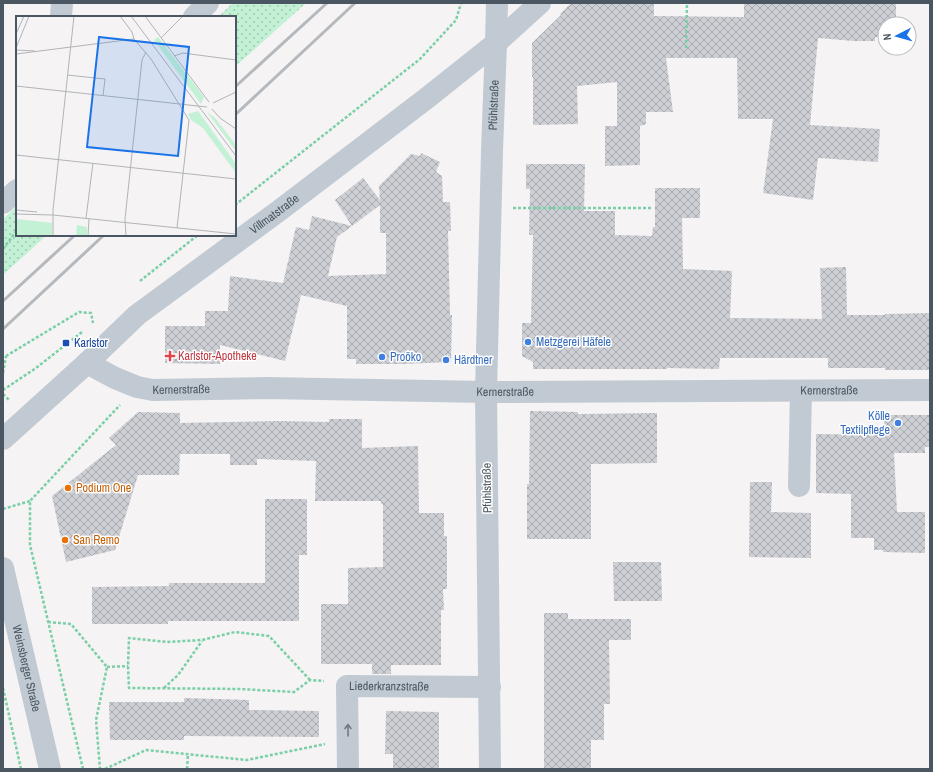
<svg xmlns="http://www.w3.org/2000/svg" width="933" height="772" viewBox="0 0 933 772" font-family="'Archivo Narrow',sans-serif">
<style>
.grass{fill:url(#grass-dots)}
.building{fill:url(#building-cross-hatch)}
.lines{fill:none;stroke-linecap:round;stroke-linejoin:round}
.path{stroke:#7ad0a6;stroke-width:2.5;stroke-dasharray:3 2;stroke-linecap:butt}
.minor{stroke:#c1cad2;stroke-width:22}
.rail{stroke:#b5b8bd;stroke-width:3}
.oneway{stroke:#6e7983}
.shop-dot{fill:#3f7fe0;stroke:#fff;stroke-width:1.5}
.transit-dot{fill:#1a4fb4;stroke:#fff;stroke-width:1.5}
.health-dot{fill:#e0444e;stroke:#fff;stroke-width:1.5}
.food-dot{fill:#e8710a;stroke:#fff;stroke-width:1.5}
.labels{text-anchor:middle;stroke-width:3;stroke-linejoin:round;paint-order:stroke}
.street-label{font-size:12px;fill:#4a5661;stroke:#fff}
.shop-label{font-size:12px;fill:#366cbe;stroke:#fff;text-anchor:start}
.transit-label{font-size:12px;fill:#164399;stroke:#fff;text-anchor:start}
.health-label{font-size:12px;fill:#be3a42;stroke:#fff;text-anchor:start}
.food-label{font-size:12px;fill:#c56008;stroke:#fff;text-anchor:start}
.inset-road{fill:none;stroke:#b1b4b9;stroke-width:1}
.view{fill:#1a73e8;fill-opacity:0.15;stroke:#1a73e8;stroke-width:2}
.inset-edge{fill:none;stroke:#4a5661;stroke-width:2}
</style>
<defs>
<pattern id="grass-dots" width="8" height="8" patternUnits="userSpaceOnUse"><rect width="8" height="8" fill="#c3f1d5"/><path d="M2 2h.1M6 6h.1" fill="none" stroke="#a0c6b0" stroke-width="1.8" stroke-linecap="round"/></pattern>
<pattern id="building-cross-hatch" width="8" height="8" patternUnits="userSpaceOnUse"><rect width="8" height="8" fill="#cdcfd5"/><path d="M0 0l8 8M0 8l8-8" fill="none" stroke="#a8abb0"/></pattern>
</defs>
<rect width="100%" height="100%" fill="#f5f3f3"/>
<g class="grass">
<path d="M233 3H306L235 67V17H218Z"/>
<path d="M17 206V235H47L3 275V219Z"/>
</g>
<g class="building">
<path d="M571 3H654V16L744 17V3H896V24H885V37H875V41H854L818 38 810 125 880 129 878 162 818 158 813 200 763 193 773 119H738L737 58H666L673 112H646V124L640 126V165L605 166V126H617V82L577 86 578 124 533 125V77H532V43L561 15 560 14Z"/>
<path d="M421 153 440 162 436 172 442 176 443 202H450L451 231H448L450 315H452L451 362 403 364H356V359H347V306L301 295 285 361 220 345V364L165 363V326H205V311H228L230 276 283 283 296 227 309 230 312 216 352 226 337 237 328 276 386 274V233H380V205L352 226 335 200 363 178 380 200 379 186 411 154 420 156Z"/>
<path d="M526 164H585L584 211H615V235L652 236 653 227H655V188H700V218H682L683 269 732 271 730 318 822 319 820 268 846 267 847 315H885V314L930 313V370H885V368H828V358H720L719 369 667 368V369H533V362L522 356V323H531L533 235H529L530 189H526Z"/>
<path d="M530 411 578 412V414L657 413V463L591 464V539H527V484H529Z"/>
<path d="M138 412 180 413V423L278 421 329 422V419H362V448L418 446 419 513H444V536H447V589H443L444 610H441V665H391V674H372V664H321V604H348V568L383 567V504H381V501H315L316 461 257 459V465H230V454H180L179 475H138L115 550 66 562 52 496 116 445 109 438Z"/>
<path d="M884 415H930V447H925V453H894L897 512H925V553L883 552V550H874V538H851V494L816 493V434L884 435Z"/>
<path d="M750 482H772L771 512 811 513V558L749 557Z"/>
<path d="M265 499H307V555H299V621H168V624H92V587L169 586V583H265Z"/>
<path d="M613 562H661L662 601H614Z"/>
<path d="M544 613H568V619H631V640H609L610 704H604V740H591V769H544Z"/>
<path d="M184 698 249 700V710L319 711V737L184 736V740H110L109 702H184Z"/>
<path d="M386 711 439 712V769H393V754H385Z"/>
</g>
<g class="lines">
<g class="path">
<path d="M686 48 687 3"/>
<path d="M235 205 420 59 456 20 461 3"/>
<path d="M513 208H651"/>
<path d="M3 249 17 230"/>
<path d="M140 281 198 235"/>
<path d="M6 356 79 312 91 313 93 323"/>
<path d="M3 373 6 356"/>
<path d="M3 390 36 368 82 332"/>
<path d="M3 394 10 401"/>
<path d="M3 509 30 501"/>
<path d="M48 622 71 624 107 667 96 720 100 769"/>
<path d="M107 667 128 666"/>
<path d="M310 680 269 636 235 632 202 640 167 642 129 638 128 666 129 688 240 689 294 692 310 680 324 681"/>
<path d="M3 688 21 769"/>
<path d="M164 688 178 675 202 641"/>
<path d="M83 769 30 545V501L120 405"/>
<path d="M105 769 146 750 247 760 325 744"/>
<path d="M187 769 188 754"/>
</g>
<g class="minor">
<path d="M61 17 62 3"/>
<path d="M194 17 208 3"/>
<path d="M3 203 17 190"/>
<path id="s1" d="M87 363 115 378 137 387 153 390 266 388 486 392 930 390"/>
<path id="s2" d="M3 439 87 363 137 315 280 210 427 98 496 43 540 3"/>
<path d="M799 486 801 391"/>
<path id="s3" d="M3 568 50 769"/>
<path id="s4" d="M348 769 347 686 490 687"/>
<path id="s5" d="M490 769 486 392 492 151 496 43 497 3"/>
</g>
<g class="rail">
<path d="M235 87 327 3"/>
<path d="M235 115 355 3"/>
<path d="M3 301 75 235"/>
<path d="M3 329 104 235"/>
</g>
</g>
<defs><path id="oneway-shaft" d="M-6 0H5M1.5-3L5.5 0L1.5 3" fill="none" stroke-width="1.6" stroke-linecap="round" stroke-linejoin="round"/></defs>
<use class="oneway" href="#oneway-shaft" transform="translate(348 730) rotate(-91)"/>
<g class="shop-dot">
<circle cx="528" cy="342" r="4"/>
<circle cx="382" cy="357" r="4"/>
<circle cx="446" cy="360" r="4"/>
<circle cx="898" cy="423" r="4"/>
</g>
<rect class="transit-dot" x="62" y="339" width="8" height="8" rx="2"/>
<path class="health-dot" d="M168 350h4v4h4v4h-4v4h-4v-4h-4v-4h4z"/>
<g class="food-dot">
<circle cx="68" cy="488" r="4"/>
<circle cx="65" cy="540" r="4"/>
</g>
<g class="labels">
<g class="street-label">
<text dy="4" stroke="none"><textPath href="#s5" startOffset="664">Pfühlstraße</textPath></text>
<text dy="4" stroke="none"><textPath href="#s2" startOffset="353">Villmatstraße</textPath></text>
<text dy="4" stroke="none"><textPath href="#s1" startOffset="100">Kernerstraße</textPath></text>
<text dy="4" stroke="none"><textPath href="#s1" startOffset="748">Kernerstraße</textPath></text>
<text dy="4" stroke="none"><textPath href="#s1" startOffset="424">Kernerstraße</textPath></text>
<text transform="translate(487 488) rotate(-91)" y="4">Pfühlstraße</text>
<text dy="4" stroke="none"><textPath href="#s3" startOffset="103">Weinsberger Straße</textPath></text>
<text dy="4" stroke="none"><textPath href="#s4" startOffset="125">Liederkranzstraße</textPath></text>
</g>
<g class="shop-label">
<text x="536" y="346">Metzgerei Häfele</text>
<text x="390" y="361">Proöko</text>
<text x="454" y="364">Härdtner</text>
<text x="890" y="420" text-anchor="end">Kölle<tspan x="890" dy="14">Textilpflege</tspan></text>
</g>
<g class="transit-label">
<text x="74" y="347">Karlstor</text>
</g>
<g class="health-label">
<text x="178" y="360">Karlstor-Apotheke</text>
</g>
<g class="food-label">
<text x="76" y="492">Podium One</text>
<text x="73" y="544">San Remo</text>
</g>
</g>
<g transform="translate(16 16)">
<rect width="220" height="220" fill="#f5f3f3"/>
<path d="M142 21 188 81 185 88 138 24ZM182 95 220 148V157L187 112 175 104 172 98ZM191 96 199 102 220 129V135ZM0 203 36 207V220H0ZM61 209 71 211V220H60Z" fill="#c3f1d5"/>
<path d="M13 208 23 210 28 214V220H5L6 212Z" fill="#c3f1d5"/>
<path class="inset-road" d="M104 0 116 16 118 23M115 0 220 140M129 0 193 86M0 18 8 0M145 22 167 0M118 23 135 43 173 104 161 212M0 32 13 0M0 34 19 35M0 38 118 23M158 40 167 37 220 44M51 59 89 63 87 80M0 70 191 91M197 87 220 76M196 93 204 102 220 113M0 139 220 163M0 194 21 196M0 198 37 199 220 218M70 202 77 147M37 220V194L58 0M72 220 73 203M110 220 109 203 126 44 130 36"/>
<path class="view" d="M83 21 173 31 162 140 71 131Z"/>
<rect width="220" height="220" class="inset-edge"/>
</g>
<rect width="933" height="772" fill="none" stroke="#4a5661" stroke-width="8"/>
<g transform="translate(897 36) rotate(264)"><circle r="19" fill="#ffffff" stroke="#b7bbc0"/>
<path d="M0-3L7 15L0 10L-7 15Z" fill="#1a73e8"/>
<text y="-6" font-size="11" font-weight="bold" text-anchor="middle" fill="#4a5661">N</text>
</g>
</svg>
